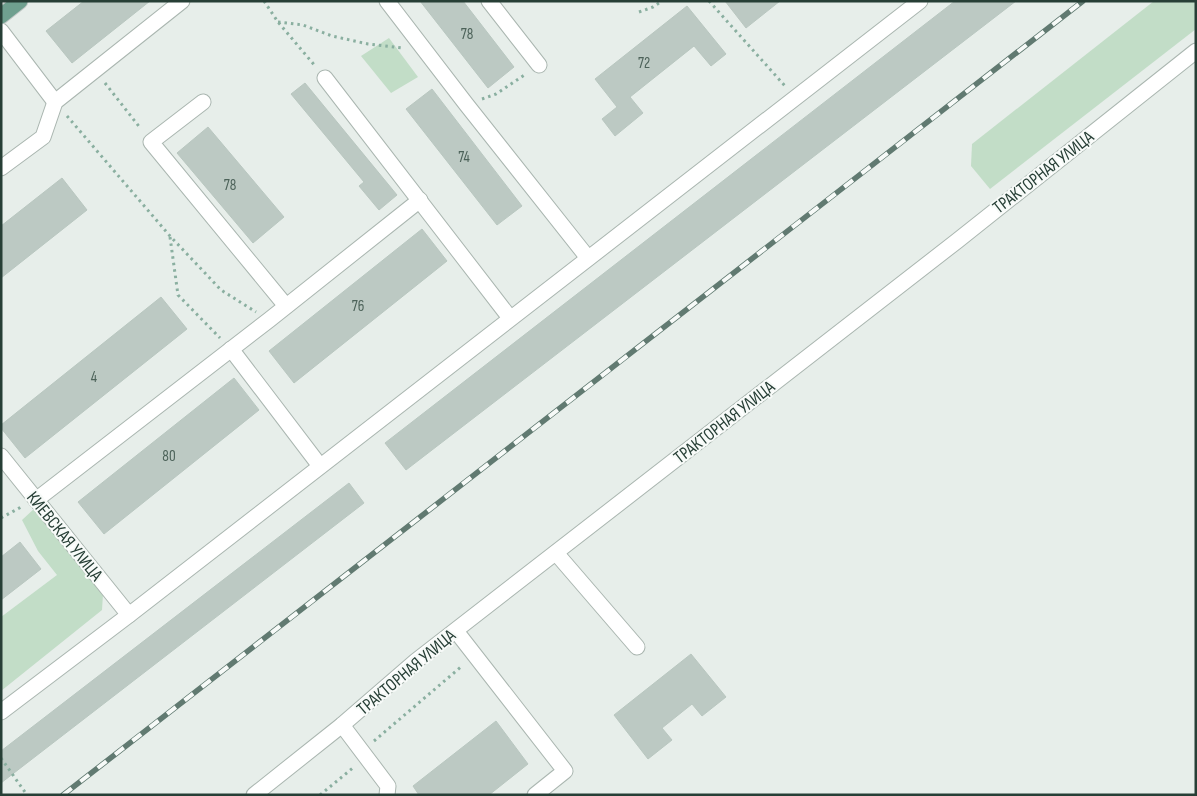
<svg xmlns="http://www.w3.org/2000/svg" width="1197" height="796" viewBox="0 0 1197 796" font-family="'Sofia Sans Condensed',sans-serif">
<style>
.green{fill:#c2ddc7}
.building{fill:#bcc9c3;stroke:#b9c7c0}
.lines{fill:none;stroke-linecap:round;stroke-linejoin:round}
.minor-casing{stroke:#aab6b0;stroke-width:17}
.major-casing{stroke:#c3c9c7;stroke-width:17}
.path{stroke:#8aafa0;stroke-width:3;stroke-dasharray:2.5 4;stroke-linecap:butt}
.minor{stroke:#fff;stroke-width:15}
.major{stroke:#6fa08f;stroke-width:15}
.rail-casing{stroke:#617a71;stroke-width:5.5}
.rail{stroke:#f7faf8;stroke-width:4;stroke-dasharray:11;stroke-linecap:butt}
.labels{text-anchor:middle;stroke-width:4;stroke-linejoin:round;paint-order:stroke}
.number-label{font-size:15px;fill:#4c6259}
.street-label{font-size:18px;fill:#273f36;stroke:#f7faf8}
</style>
<rect width="100%" height="100%" fill="#e7eeea"/>
<g class="green">
<path d="M1154 1H1196V29L990 189 971 166 972 144Z"/>
<path d="M389 38 418 77 391 93 361 56Z"/>
<path d="M35 508 103 594 102 610 1 691V617L57 575 38 551 22 520Z"/>
</g>
<g class="building">
<path d="M84 1H150L72 63 46 31Z"/>
<path d="M420 1H463L514 67 488 88Z"/>
<path d="M725 1H780L746 28Z"/>
<path d="M955 1H1016L406 470 385 443Z"/>
<path d="M687 6 726 54 711 66 694 46 630 97 643 113 615 136 602 119 617 107 595 79Z"/>
<path d="M305 83 397 195 379 210 359 186 364 182 291 94Z"/>
<path d="M432 89 522 206 497 225 406 109Z"/>
<path d="M208 127 284 217 253 243 177 153Z"/>
<path d="M62 178 87 210 1 278V226Z"/>
<path d="M422 229 447 261 294 383 269 351Z"/>
<path d="M161 297 187 329 25 458 1 428V425Z"/>
<path d="M234 378 259 410 104 534 78 502Z"/>
<path d="M349 483 364 503 1 783V751Z"/>
<path d="M20 542 41 569 1 600V557Z"/>
<path d="M691 654 726 697 702 716 692 704 662 728 672 740 648 759 614 715Z"/>
<path d="M496 721 528 764 489 795H419L413 786Z"/>
</g>
<g class="lines">
<g class="minor-casing">
<g id="minor">
<path d="M387 1 466 104 588 258"/>
<path d="M489 1 539 65"/>
<path d="M1 31 55 102"/>
<path d="M325 78 510 318"/>
<path d="M203 102 151 142 286 306"/>
<path d="M1 168 43 137 55 102 182 1"/>
<path d="M231 349 320 466"/>
<path d="M1 456 129 615"/>
<path d="M36 500 269 320 420 200"/>
<path d="M556 553 637 647"/>
<path d="M456 631 565 771 535 795"/>
<path d="M1 712 129 615 920 1"/>
<path d="M342 725 388 786 387 795"/>
<path d="M254 795 342 725 416 661 957 241 1196 51"/>
</g>
</g>
<g class="major-casing">
<path id="major" d="M1 16 20 1"/>
</g>
<g class="path">
<path d="M264 1 278 22 316 67"/>
<path d="M709 1 785 86"/>
<path d="M639 12 653 7 662 1"/>
<path d="M278 22 303 25 332 36 368 44 402 48"/>
<path d="M105 83 141 129"/>
<path d="M482 99 496 94 526 74"/>
<path d="M67 116 170 236 221 290 256 312"/>
<path d="M170 237 178 295 220 338"/>
<path d="M1 518 23 506"/>
<path d="M374 741 462 666"/>
<path d="M1 758 27 795"/>
<path d="M320 795 354 767"/>
</g>
<use href="#minor" class="minor"/>
<use href="#major" class="major"/>
<g class="rail-casing">
<path id="rail" d="M63 795 1083 1"/>
</g>
<use href="#rail" class="rail"/>
</g>
<g class="labels">
<g class="number-label">
<text x="467" y="39">78</text>
<text x="644" y="68">72</text>
<text x="464" y="162">74</text>
<text x="230" y="190">78</text>
<text x="358" y="311">76</text>
<text x="94" y="382">4</text>
<text x="169" y="461">80</text>
</g>
<g class="street-label">
<text transform="translate(1043 172) rotate(-38)" y="6">ТРАКТОРНАЯ УЛИЦА</text>
<text transform="translate(724 422) rotate(-38)" y="6">ТРАКТОРНАЯ УЛИЦА</text>
<text transform="translate(65 536) rotate(51)" y="6">КИЕВСКАЯ УЛИЦА</text>
<text transform="translate(406 672) rotate(-40)" y="6">ТРАКТОРНАЯ УЛИЦА</text>
</g>
</g>
<rect width="1197" height="796" fill="none" stroke="#273f36" stroke-width="5"/>
</svg>
